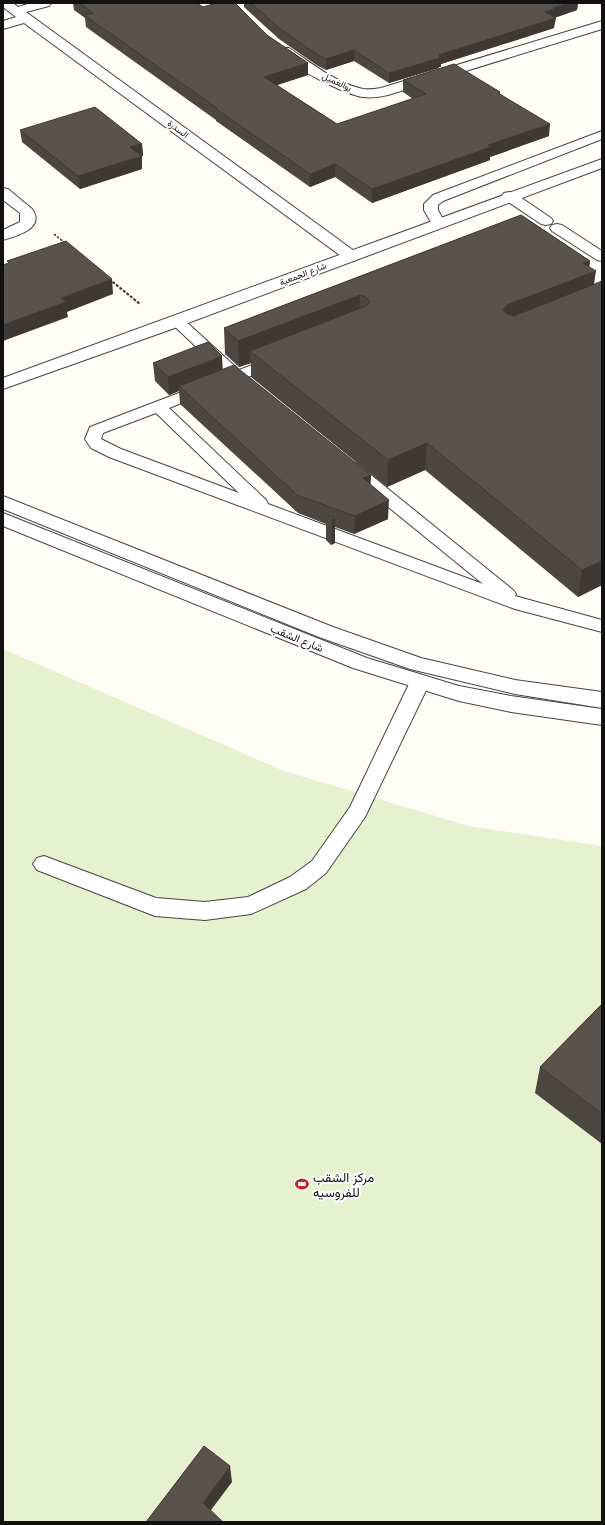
<svg xmlns="http://www.w3.org/2000/svg" width="605" height="1525" viewBox="0 0 605 1525" font-family="Lora,Vazirmatn,serif">
<style>
.pitch{fill:#e6f2cf}
.lines{fill:none;stroke-linecap:round;stroke-linejoin:round}
.service-casing{stroke:#444;stroke-width:2}
.minor-casing{stroke:#444;stroke-width:2}
.tertiary-casing{stroke:#444;stroke-width:2}
.path-far1{stroke:#333;stroke-width:1.5;stroke-dasharray:2.5 1.5;stroke-linecap:butt}
.path{stroke:#333;stroke-width:2;stroke-dasharray:3 1.5;stroke-linecap:butt}
.service{fill:#fff;fill-rule:evenodd}
.minor{fill:#fff;fill-rule:evenodd}
.tertiary{fill:#fff;fill-rule:evenodd}
.wall{fill:#4d4742}
.shaded-wall{fill:#3f3936}
.building{fill:#5a524d;stroke:#3f3936}
.labels{text-anchor:middle;stroke-width:4;stroke-linejoin:round;paint-order:stroke}
.far-street-label{font-size:9px;fill:#111;stroke:#fff}
.street-label{font-size:11px;fill:#111;stroke:#fff}
.near-poi-label{font-size:13px;fill:#111;stroke:#fff;text-anchor:start}
</style>
<rect width="100%" height="100%" fill="#fffdf5"/>
<path class="pitch" d="M3 649 284 771 469 826 602 846V1522H3Z"/>
<g class="lines">
<g class="service-casing">
<g id="service">
<path d="M602 131V139L443 201 438 205V210L445 223 443 226 438 227 433 226 424 210V204L433 195Z"/>
<path d="M509 192 514 193 551 218 553 221 551 224 546 225 541 224 504 199 502 196 504 193Z"/>
<path d="M557 224 562 225 602 251V261L597 260 552 231 550 228 552 225Z"/>
<path d="M177 317 182 318 239 370 276 356 281 358 284 361 281 364 248 377 253 383 251 386C244 388 240 387 235 382L169 408 266 500 268 504 483 584 344 471 342 467 344 463 350 462 356 463 513 590 516 594 515 596 602 620V632L515 609 109 457 91 448 85 439 90 427 226 375 172 324 170 321 172 318ZM156 413 239 493 121 449 101 439 103 433Z"/>
<path d="M420 675 427 677 430 682 365 817 326 873 306 889 251 914 205 920 155 916 37 870 33 864 37 858 44 856 156 898 205 902 248 897 290 877 312 861 350 807 410 682 413 677Z"/>
</g>
</g>
<g class="minor-casing">
<g id="minor">
<path d="M3 3H13L18 7 31 3H51L49 6 26 12 357 253 359 256 357 259 351 261 345 259 24 23 3 29V21L16 17 3 7Z"/>
<path d="M602 21V29L388 95C380 97 371 98 363 97 346 95 287 65 277 51L279 48H289C311 63 336 83 363 89 369 90 375 89 381 88Z"/>
<path d="M3 188 8 189 32 209C46 228 17 236 3 240V230L20 222V213L3 200Z"/>
</g>
</g>
<g class="tertiary-casing">
<g id="tertiary">
<path d="M602 159V168L172 329 3 389V378Z"/>
<path d="M3 496 333 627 421 658 515 680 602 692V708L515 694 410 669 319 637 3 509Z"/>
<path d="M3 513 367 658 459 686 511 696 602 709V725L511 712 459 701 353 668 3 526Z"/>
</g>
</g>
<path class="path-far1" d="M54 234 65 243"/>
<path class="path" d="M109 279 140 304"/>
<use href="#service" class="service"/>
<use href="#minor" class="minor"/>
<use href="#tertiary" class="tertiary"/>
</g>
<g class="wall">
<path d="M73 3H197L203 7 267 35 308 63V75L277 85 337 124 413 99 403 92V80L500 92V94L549 136 490 157V160L372 203 335 177 310 187 216 121V120L86 27 85 18 74 10Z"/>
<path d="M244 3H578L577 10 554 18V28L441 64V67H439V68L389 83 354 61 326 70 318 66 279 39 244 7Z"/>
<path d="M20 130 142 144 143 156H142V169L80 189 22 142Z"/>
<path d="M521 215 590 261 589 267 594 284 602 585 578 597 425 470 387 487 251 377V363L239 367 225 354 224 328Z"/>
<path d="M153 363 223 369 371 475 370 484 388 519 354 534 335 527V543L331 545 326 540V524L298 513 180 404 179 391 169 395 155 381Z"/>
<path d="M602 1004V1144L535 1093 540 1067Z"/>
</g>
<g class="shaded-wall">
<path d="M569 3H578L577 10 554 18H556L554 28 441 64V67H439V68L389 83V73L545 12 553 8Z"/>
<path d="M354 50V61L326 70V59Z"/>
<path d="M308 63V75L265 89 264 77Z"/>
<path d="M550 124 549 136 490 157V160L372 203V189L488 145Z"/>
<path d="M142 144 143 156 140 157 142 156V169L80 189 78 176 130 147Z"/>
<path d="M335 164V177L310 187V174Z"/>
<path d="M590 261 588 274 596 271 592 297 504 332 503 310 507 305 583 263Z"/>
<path d="M112 279 113 294 67 312 68 317 3 341V325L61 298Z"/>
<path d="M360 295 359 322 250 351 251 363 239 367 238 341Z"/>
<path d="M222 356 223 373 179 386V391L169 395 168 377Z"/>
<path d="M427 443 425 470 387 487 388 460Z"/>
<path d="M371 475 370 494 363 478Z"/>
<path d="M389 500 388 519 354 534 355 516Z"/>
<path d="M335 518V543L331 545 332 520Z"/>
<path d="M602 561V585L578 597 582 570Z"/>
<path d="M230 1466 232 1482 205 1518 203 1503Z"/>
</g>
<g class="building">
<path d="M80 3H197L203 7 216 3H235L267 35 308 63 264 77 337 124 426 94 403 80 454 64 500 92 498 93 550 124 488 145 491 147 372 189 335 164 310 174 216 109 217 108 84 15 93 13Z"/>
<path d="M251 3H569L553 8 555 9 545 12 556 18 439 55 442 56 439 57 440 58 389 73 354 50 326 59 318 55 279 28Z"/>
<path d="M95 107 142 144 130 147 142 156 78 176 20 130Z"/>
<path d="M521 215 590 261 583 263 596 271 507 305 503 310 507 314 514 316 602 281V561L582 570 427 443 388 460 250 351 366 306 370 302 366 297 360 295 238 341 224 328Z"/>
<path d="M66 241 112 279 61 298 66 302 3 325V265L9 263 7 261Z"/>
<path d="M208 342 222 356 168 377 153 363Z"/>
<path d="M234 365 371 475 363 478 389 500 355 516 297 495 179 386Z"/>
<path d="M327 515 335 518 332 520Z"/>
<path d="M602 1004V1114L540 1067Z"/>
<path d="M204 1446 230 1466 203 1503 223 1522H146Z"/>
</g>
<defs>
<g id="stadium-bare" transform="scale(1.08)"><path d="M0-5a6.5 5 0 1 0 0 10a6.5 5 0 1 0 0-10ZM-3.5-1.8h7v3.6h-7Z" fill="#c4262e" stroke="#fff" stroke-width="2.5" paint-order="stroke"/></g>
</defs>
<g fill-rule="evenodd">
<use href="#stadium-bare" x="302" y="1184"/>
</g>
<g class="labels">
<g class="far-street-label">
<text transform="translate(337 82) rotate(25)" y="3">بوالغميل</text>
<text transform="translate(178 129) rotate(36)" y="3">السدرة</text>
<text transform="translate(303 274) rotate(-21)" y="3">شارع الجمعية</text>
</g>
<g class="street-label">
<text transform="translate(297 638) rotate(22)" y="4">شارع الشقب</text>
</g>
<g class="near-poi-label">
<text x="313" y="1182">مركز الشقب<tspan x="313" dy="15">للفروسيه</tspan></text>
</g>
</g>
<rect width="605" height="1525" fill="none" stroke="#111111" stroke-width="8"/>
</svg>
